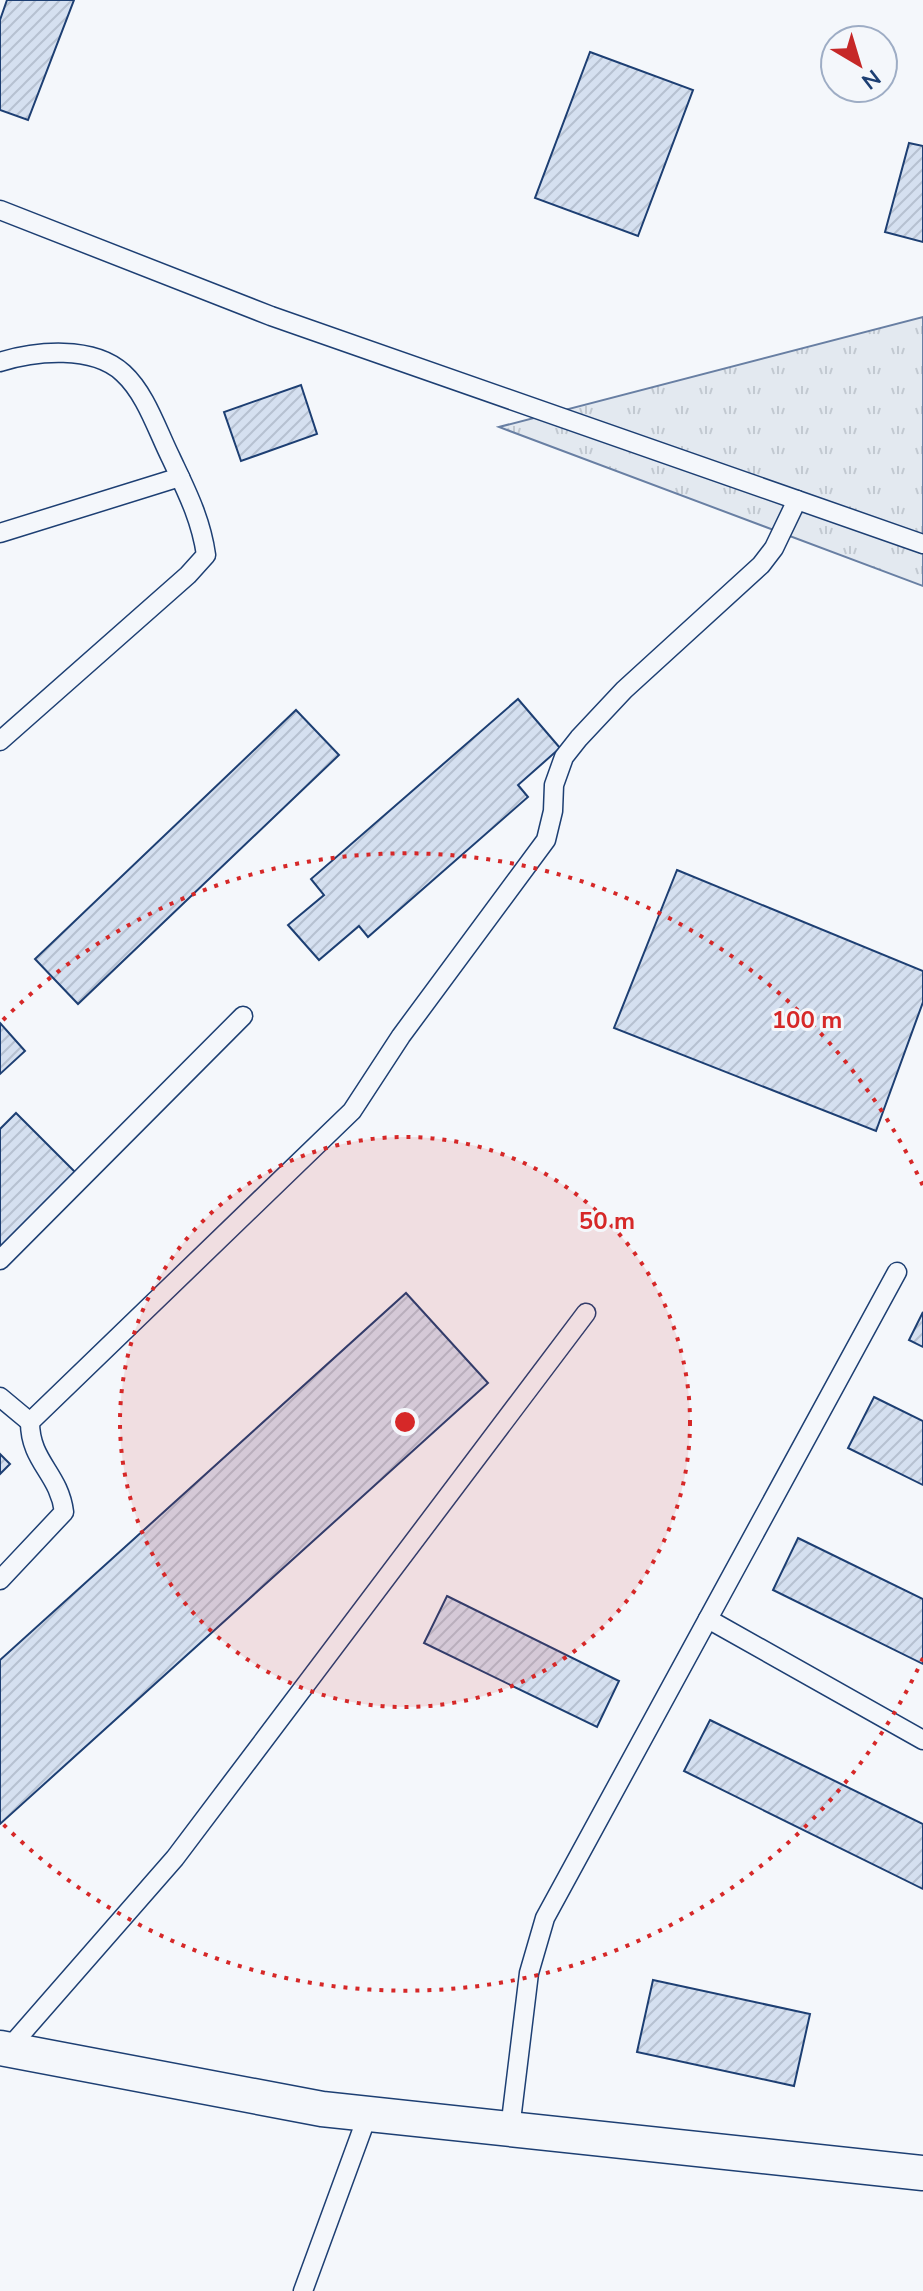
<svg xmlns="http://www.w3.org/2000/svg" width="923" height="2291" viewBox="0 0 923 2291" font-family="'Nunito Sans',sans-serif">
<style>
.grass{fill:url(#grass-tufts);stroke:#687fa3;stroke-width:2}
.building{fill:url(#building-hatch);stroke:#1d3f73;stroke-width:2}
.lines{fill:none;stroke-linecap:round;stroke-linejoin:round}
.service-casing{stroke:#1d3f73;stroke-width:21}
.minor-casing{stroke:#1d3f73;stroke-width:37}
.service{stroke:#f4f7fb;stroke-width:18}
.minor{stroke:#f4f7fb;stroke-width:34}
.ring{fill:none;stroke:#d62828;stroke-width:4;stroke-dasharray:4 8}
.centre{fill:#d62828;stroke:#f4f7fb;stroke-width:4}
.ring-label{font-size:24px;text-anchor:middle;font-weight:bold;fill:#d62828;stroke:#f4f7fb;stroke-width:6;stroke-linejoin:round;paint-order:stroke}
</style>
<defs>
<pattern id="grass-tufts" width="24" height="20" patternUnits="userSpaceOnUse" patternTransform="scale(2)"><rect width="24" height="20" fill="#e3e9f0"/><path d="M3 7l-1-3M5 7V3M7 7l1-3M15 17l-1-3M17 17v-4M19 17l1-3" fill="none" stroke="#c2c9d1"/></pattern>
<pattern id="building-hatch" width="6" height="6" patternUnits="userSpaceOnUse" patternTransform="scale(2)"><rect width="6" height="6" fill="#d5e0f0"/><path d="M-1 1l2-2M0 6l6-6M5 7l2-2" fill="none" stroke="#b6c1d1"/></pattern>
</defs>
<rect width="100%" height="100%" fill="#f4f7fb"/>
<path class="grass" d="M923 317V586L499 427Z"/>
<g class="building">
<path d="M7 0H74L28 120 0 110V20Z"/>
<path d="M590 52 693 90 638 236 535 198Z"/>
<path d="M909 143 923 146V242L885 232Z"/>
<path d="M301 385 317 434 241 461 224 412Z"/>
<path d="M518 699 560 748 518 785 528 797 368 937 359 926 319 960 288 925 324 895 311 879Z"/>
<path d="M296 710 339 755 78 1004 35 959Z"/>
<path d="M677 870 923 971V1002L876 1131 614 1028Z"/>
<path d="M0 1023 25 1051 0 1074Z"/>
<path d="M16 1113 76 1173 0 1248V1129Z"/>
<path d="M406 1293 488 1383 0 1824V1660Z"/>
<path d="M923 1312V1347L909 1340Z"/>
<path d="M874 1397 923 1421V1485L848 1448Z"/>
<path d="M0 1454 10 1464 0 1474Z"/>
<path d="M798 1538 923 1599V1664L773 1590Z"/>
<path d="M447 1596 619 1681 597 1727 424 1643Z"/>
<path d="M710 1720 923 1824V1889L684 1771Z"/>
<path d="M653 1980 810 2014 794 2086 637 2052Z"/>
</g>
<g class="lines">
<g class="service-casing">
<g id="service">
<path d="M0 210 271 316 923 544"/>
<path d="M0 362C35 351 93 345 123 373 146 394 157 430 171 458 186 490 201 519 206 555L188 575 0 741"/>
<path d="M0 533 180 477"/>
<path d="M0 1260 243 1016"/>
<path d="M0 1397 30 1422"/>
<path d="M0 1580 64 1512C59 1473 30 1462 30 1422L352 1111 401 1036 546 840 553 811 554 785 564 757 579 738 624 690 761 565 774 548 797 500"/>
<path d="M708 1619 923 1740"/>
<path d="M8 2049 175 1858 586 1313"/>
<path d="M510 2129 529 1973 545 1918 897 1272"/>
<path d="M303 2291 368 2114"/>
</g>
</g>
<g class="minor-casing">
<path id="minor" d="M0 2048 322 2109 923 2173"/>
</g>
<use href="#service" class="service"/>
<use href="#minor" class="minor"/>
</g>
<circle cx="405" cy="1422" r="285" fill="#d62828" fill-opacity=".12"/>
<g class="ring">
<circle cx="405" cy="1422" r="285"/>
<path d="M923 1658A569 569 0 0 1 3 1824M3 1020A569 569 0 0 1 923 1186"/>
</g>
<circle cx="405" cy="1422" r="12" class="centre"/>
<g class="ring-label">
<text x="807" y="1028">100 m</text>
<text x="607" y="1229">50 m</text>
</g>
<g transform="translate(859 64) rotate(142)"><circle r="38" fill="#f4f7fb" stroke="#9eadc5" stroke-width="2"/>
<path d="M0-6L14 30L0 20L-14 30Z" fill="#c62828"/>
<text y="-12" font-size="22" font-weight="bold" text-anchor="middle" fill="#1d3f73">N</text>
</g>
</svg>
